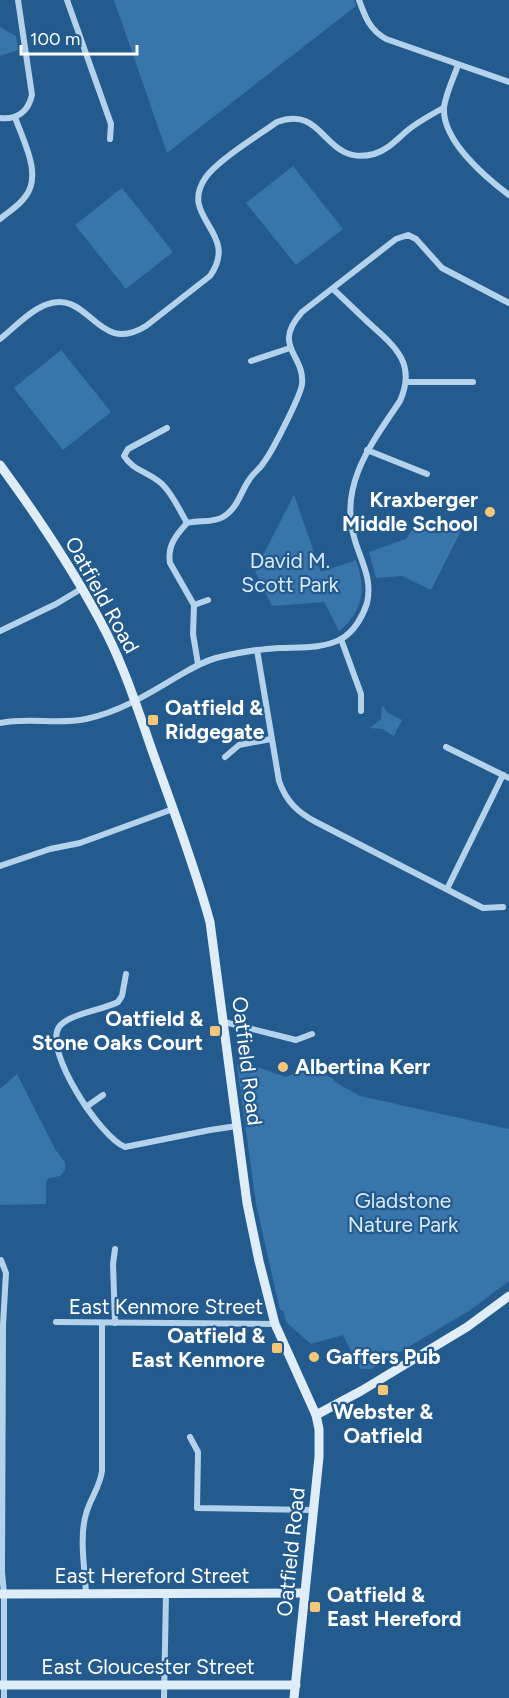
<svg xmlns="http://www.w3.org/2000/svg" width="509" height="1698" viewBox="0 0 509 1698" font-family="Figtree,sans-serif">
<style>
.green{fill:#3875ab}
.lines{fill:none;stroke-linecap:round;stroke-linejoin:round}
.street{stroke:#b4d2eb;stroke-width:6}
.secondary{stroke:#dfedf9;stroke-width:9}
.poi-dot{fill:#f6c778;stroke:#245b8e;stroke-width:2}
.labels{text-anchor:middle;stroke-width:4.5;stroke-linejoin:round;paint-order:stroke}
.poi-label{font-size:21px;font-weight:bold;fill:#fff;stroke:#245b8e;text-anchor:start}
.park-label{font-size:21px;fill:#d9eaf8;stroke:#245b8e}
.street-label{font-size:21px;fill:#fff;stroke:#245b8e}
</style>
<rect width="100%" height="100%" fill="#245b8e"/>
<g class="green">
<path d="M114 0H354L356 6 167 153Z"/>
<path d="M0 27 16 36 18 50 0 56Z"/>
<path d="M293 166 343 229 296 265 246 203Z"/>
<path d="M122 188 173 252 126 289 75 225Z"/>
<path d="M61 350 111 412 63 450 14 388Z"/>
<path d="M294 495 321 572 356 560C366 588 364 611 339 631L324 602 272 606 255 571Z"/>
<path d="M464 525 431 590 402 576 376 578 369 552 406 539 415 526Z"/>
<path d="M382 705 388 713 402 720 394 736 382 729 370 728 381 719Z"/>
<path d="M246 1063 286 1077 304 1069H311L332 1078 335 1082 360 1096 509 1129V1281L469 1311 371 1369H360L343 1335 311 1344 286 1322 283 1310H280L256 1204 237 1065Z"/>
<path d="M17 1074 55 1149 65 1162V1170L60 1176 49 1178 46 1182V1204L0 1205V1089Z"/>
</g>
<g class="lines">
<g class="street">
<path d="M67 0 111 124 110 139"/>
<path d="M359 0C365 17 370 30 386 39L509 82"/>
<path d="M458 65C454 77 444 98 444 109 443 141 485 177 509 195"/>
<path d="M0 118C17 120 28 112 32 95L18 0"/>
<path d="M0 219C8 212 19 206 25 197 43 175 23 141 15 117"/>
<path d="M0 339C14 328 28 312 45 305 90 287 96 357 146 326L210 276C241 232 177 218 206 177 218 160 259 135 277 122 326 104 323 167 374 154 388 150 397 139 408 130 419 121 431 115 443 108"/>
<path d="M251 361 290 348"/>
<path d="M406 382H473"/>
<path d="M167 428 128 449 124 456C133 471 152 473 163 485 173 495 180 511 187 523"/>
<path d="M367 450 427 474"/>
<path d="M194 605 208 600"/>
<path d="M0 631 56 604 81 589"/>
<path d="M341 639 361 694V711"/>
<path d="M257 650 279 781C286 801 297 812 316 822L483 908 503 907"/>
<path d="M198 664 193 634 194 605 170 563C167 546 176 535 187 523 199 520 213 523 223 517 238 508 240 493 249 480 253 473 260 469 264 462 272 452 301 395 302 384 305 354 271 347 302 312L396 239 408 235 416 239 442 268 509 303"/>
<path d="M0 723C29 717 57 725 86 719 120 712 150 693 180 675 192 668 202 662 216 658 236 653 258 649 279 648 299 647 323 649 341 639 354 632 363 616 367 603 373 578 360 560 354 537 339 484 372 443 400 401 416 365 397 348 371 325 358 313 346 301 333 289"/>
<path d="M446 747 509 778"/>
<path d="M225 757 239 745 271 739"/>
<path d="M0 866 50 849 80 843 173 809"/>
<path d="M447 889 503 775"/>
<path d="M126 974 122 996 118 1002C103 1010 68 1014 59 1027 43 1051 101 1138 125 1147L210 1130 237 1126"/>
<path d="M224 1022 296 1040 312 1034"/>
<path d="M86 1107 103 1095"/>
<path d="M1 1260 6 1273 3 1325 2 1572 4 1594V1698"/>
<path d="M56 1322 275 1324"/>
<path d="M115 1323 113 1264 115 1249"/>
<path d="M190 1437 198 1452 197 1508 313 1510"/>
<path d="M86 1594C85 1570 79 1537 86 1514 90 1499 100 1487 102 1471V1323"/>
<path d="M164 1698 166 1594"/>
</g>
<g class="secondary">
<path d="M0 465C38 517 78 577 107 634 126 672 139 713 153 753 173 809 194 864 210 922L247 1203 259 1261 275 1324 316 1415 319 1429V1457L294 1698"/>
<path d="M316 1415 361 1391 467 1327 509 1296"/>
<path d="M0 1594 304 1593"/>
<path d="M0 1685H296"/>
</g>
</g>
<g class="poi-dot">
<circle cx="490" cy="512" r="6"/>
<rect x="147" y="714" width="12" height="12" rx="3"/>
<rect x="209" y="1025" width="12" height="12" rx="3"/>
<circle cx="283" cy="1067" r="6"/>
<rect x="271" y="1342" width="12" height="12" rx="3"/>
<circle cx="314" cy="1357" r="6"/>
<rect x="377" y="1384" width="12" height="12" rx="3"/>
<rect x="309" y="1601" width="12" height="12" rx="3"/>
</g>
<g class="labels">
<g class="poi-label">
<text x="478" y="507" text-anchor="end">Kraxberger<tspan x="478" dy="24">Middle School</tspan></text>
<text x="165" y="715">Oatfield &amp;<tspan x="165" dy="24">Ridgegate</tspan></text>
<text x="203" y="1026" text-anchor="end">Oatfield &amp;<tspan x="203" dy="24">Stone Oaks Court</tspan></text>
<text x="295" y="1074">Albertina Kerr</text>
<text x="265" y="1343" text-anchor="end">Oatfield &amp;<tspan x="265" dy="24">East Kenmore</tspan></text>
<text x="326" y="1364">Gaffers Pub</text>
<text x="383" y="1419" text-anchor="middle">Webster &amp;<tspan x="383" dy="24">Oatfield</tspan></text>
<text x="327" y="1602">Oatfield &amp;<tspan x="327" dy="24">East Hereford</tspan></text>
</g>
<g class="park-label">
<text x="290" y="568">David M.<tspan x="290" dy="24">Scott Park</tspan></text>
<text x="403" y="1208">Gladstone<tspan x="403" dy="24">Nature Park</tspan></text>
</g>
<g class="street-label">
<text transform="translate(102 595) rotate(61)" y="7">Oatfield Road</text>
<text transform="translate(247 1061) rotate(83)" y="7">Oatfield Road</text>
<text x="166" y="1314">East Kenmore Street</text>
<text transform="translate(291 1552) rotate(-84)" y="7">Oatfield Road</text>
<text x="152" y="1583">East Hereford Street</text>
<text x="148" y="1674">East Gloucester Street</text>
</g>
</g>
<path d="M21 45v9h116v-9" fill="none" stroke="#ffffff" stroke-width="3"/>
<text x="30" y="45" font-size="18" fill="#ffffff" stroke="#245b8e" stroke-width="4.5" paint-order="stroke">100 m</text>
</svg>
